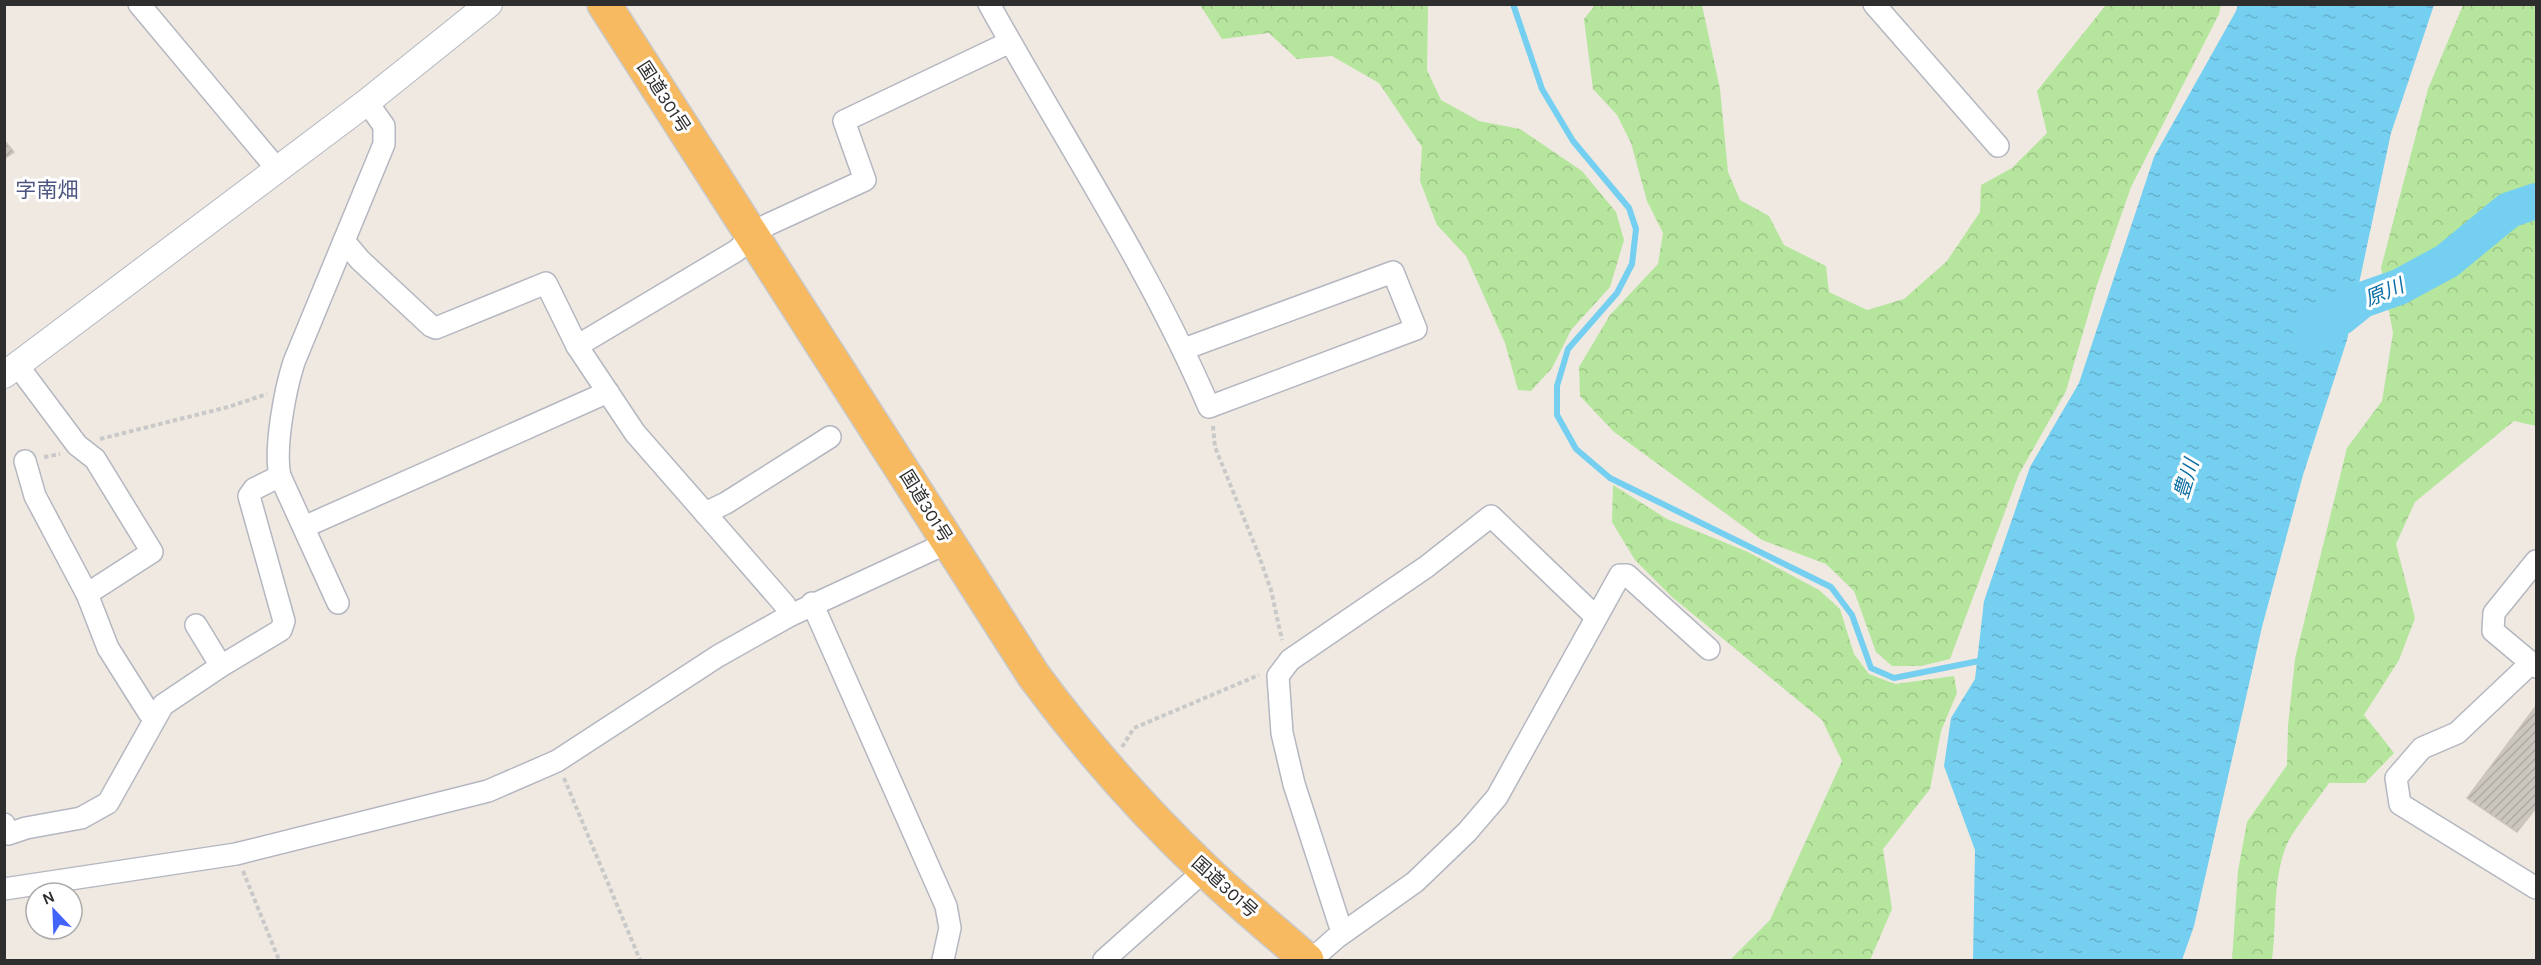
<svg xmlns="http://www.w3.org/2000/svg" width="2541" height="965" viewBox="0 0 2541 965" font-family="Karla,'Noto Sans JP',sans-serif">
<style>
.forest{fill:url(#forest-crowns)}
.water{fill:url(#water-ripples)}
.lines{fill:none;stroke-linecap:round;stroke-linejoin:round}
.stream{stroke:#75cff0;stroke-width:6}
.river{stroke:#75cff0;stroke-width:36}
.building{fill:url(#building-hatch);stroke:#cbc5ba;stroke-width:1.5}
.minor-casing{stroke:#b4b7c1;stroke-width:24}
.tertiary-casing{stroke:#b4b7c1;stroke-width:28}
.trunk-casing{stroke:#c9c9c9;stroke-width:36}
.path{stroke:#c9c9c9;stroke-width:4;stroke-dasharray:4.5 3;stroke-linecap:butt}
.minor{stroke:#fff;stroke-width:21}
.tertiary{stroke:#fff;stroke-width:26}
.trunk{stroke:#f8ba60;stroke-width:33}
.labels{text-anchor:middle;stroke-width:6;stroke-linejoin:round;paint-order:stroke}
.street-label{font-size:18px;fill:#2e2e2e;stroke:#fff}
.water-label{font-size:20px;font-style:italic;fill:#0d6fa3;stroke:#fff}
.quarter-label{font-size:21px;fill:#4d5680;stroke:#fff}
</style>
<defs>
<pattern id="forest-crowns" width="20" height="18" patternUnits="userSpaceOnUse" patternTransform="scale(1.5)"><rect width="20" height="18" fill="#b6e59e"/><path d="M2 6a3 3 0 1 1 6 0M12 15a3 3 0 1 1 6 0" fill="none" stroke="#9dc588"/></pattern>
<pattern id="water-ripples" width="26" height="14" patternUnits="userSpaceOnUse" patternTransform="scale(1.5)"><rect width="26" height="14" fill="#75cff0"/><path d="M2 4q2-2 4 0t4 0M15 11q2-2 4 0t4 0" fill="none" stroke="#66b2ce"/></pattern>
<pattern id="building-hatch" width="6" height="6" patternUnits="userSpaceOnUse" patternTransform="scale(1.5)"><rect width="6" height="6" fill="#cbc7bf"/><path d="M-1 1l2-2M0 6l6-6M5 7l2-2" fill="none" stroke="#afaba4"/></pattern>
</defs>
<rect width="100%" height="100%" fill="#efe9e1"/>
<g class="forest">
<path d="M1596 4 1702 5 1720 89 1728 172 1740 200 1769 216 1784 245 1826 266 1829 292 1867 310 1904 299 1947 261 1980 212 1981 185 2012 168 2047 133 2037 91 2106 5H2221L2219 14 2131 187 2096 288 2066 391 2019 474 1950 659 1921 666H1892L1876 652 1854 591 1826 564 1762 540 1614 432 1580 396 1579 367 1610 315 1658 264 1663 233 1647 201 1631 143 1617 115 1593 89 1584 19Z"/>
<path d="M1200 5H1428L1427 70 1441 100 1479 121 1520 129 1582 171 1616 212 1624 240 1610 287 1571 330 1552 368 1531 391 1518 390 1505 343 1466 256 1437 225 1420 181 1422 147 1379 83 1332 56 1297 59 1269 33 1222 39Z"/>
<path d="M2463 5H2536V426L2514 421 2415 502 2396 544 2415 618 2399 660 2364 715 2394 753 2365 783H2329C2318 799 2290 834 2285 849 2272 885 2277 924 2272 960H2232L2238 871 2247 822 2287 765 2288 726 2295 659 2347 448 2382 401 2393 333 2381 268 2428 89Z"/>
<path d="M1613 485 1667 519 1748 552 1819 590 1840 609 1854 654 1869 674 1895 684 1954 676 1957 693 1941 731 1930 789 1883 849 1892 909 1870 960H1730L1770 920 1842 761 1822 720 1672 597 1635 560 1612 522Z"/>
</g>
<path class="water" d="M2238 4 2434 5 2391 133 2347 340 2303 475 2262 627 2194 926 2182 960H1973L1975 850 1944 766 1951 718 1975 679 1984 601 2030 467 2079 383 2154 157 2236 11Z"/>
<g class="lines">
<path class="stream" d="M1513 4 1542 89 1573 141 1629 208 1636 229 1632 264 1617 293 1568 349 1557 386V415L1576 449 1610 478 1831 587 1852 615 1871 668 1894 678 1984 660"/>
<path class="river" d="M2311 331 2341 317 2362 300 2399 287 2447 261 2509 210 2536 201"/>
</g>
<g class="building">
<path d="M4 140 14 152 4 159Z"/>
<path d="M2536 706V808L2517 832 2467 798Z"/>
</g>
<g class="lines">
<g class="minor-casing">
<g id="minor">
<path d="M139 4 277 169"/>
<path d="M989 4C1063 138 1149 267 1209 407L1416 329 1393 272 1184 349"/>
<path d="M1874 4 1998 146"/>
<path d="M344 241 360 260 431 326 436 328 546 283 577 346 635 433 705 513"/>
<path d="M577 346 736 251 767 225 865 180 844 121 1010 42"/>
<path d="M18 366 77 445 95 459 152 552 87 594"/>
<path d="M25 461 35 496 87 594 108 648 149 713 155 717"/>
<path d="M304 527 608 392"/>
<path d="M2536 561 2494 613 2493 631 2536 667"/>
<path d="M338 603 280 476C274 448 285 390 294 362L384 144V126L367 102"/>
<path d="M812 603 946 906 950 928 943 960"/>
<path d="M789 616 785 605 705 513 726 503 830 437"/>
<path d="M2531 663 2457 733 2422 748 2396 778 2400 804 2536 888"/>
<path d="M221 666 281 630 284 621 249 496 254 489 280 476"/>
<path d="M4 824 8 834 26 828 81 818 108 803 163 705 221 666 196 625"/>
<path d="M4 889 236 854 488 791 557 761 718 656 789 616 949 542"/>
<path d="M1344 932 1339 923 1294 784 1282 733 1278 676 1290 660 1426 567 1491 516 1596 617"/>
<path d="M1104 960 1205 870"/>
<path d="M1311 960 1336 938 1415 882 1467 832 1497 797 1620 575H1627L1709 649"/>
</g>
</g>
<g class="tertiary-casing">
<path id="tertiary" d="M4 375 367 102 489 4"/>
</g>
<g class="trunk-casing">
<path id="trunk" d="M604 4 1034 676C1085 745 1142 810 1204 869 1237 901 1273 930 1307 960"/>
</g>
<g class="path">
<path d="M1213 426 1215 447 1258 553 1271 590 1282 640"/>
<path d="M100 439 228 407 267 394"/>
<path d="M44 457 60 454"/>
<path d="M1122 747 1134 728 1259 675"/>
<path d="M564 778 640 960"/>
<path d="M243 871 279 960"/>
</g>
<use href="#minor" class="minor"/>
<use href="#tertiary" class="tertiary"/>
<use href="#trunk" class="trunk"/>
</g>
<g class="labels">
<g class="street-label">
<text transform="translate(664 97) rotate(57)" y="6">国道301号</text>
<text transform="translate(926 506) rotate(58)" y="6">国道301号</text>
<text transform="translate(1225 887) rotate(42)" y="6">国道301号</text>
</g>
<g class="water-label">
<text transform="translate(2384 292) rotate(-23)" y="7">原川</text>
<text transform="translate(2186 479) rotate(-73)" y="7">豊川</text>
</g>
<g class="quarter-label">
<text x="47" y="197">字南畑</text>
</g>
</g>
<rect width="2541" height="965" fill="none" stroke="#2e2e2e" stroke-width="12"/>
<g transform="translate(54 911) rotate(337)"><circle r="28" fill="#ffffff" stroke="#ababab" stroke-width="1.5"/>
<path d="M0-4.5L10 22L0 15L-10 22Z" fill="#4264fb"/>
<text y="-9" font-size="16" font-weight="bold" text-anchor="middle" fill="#2e2e2e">N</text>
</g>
</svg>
